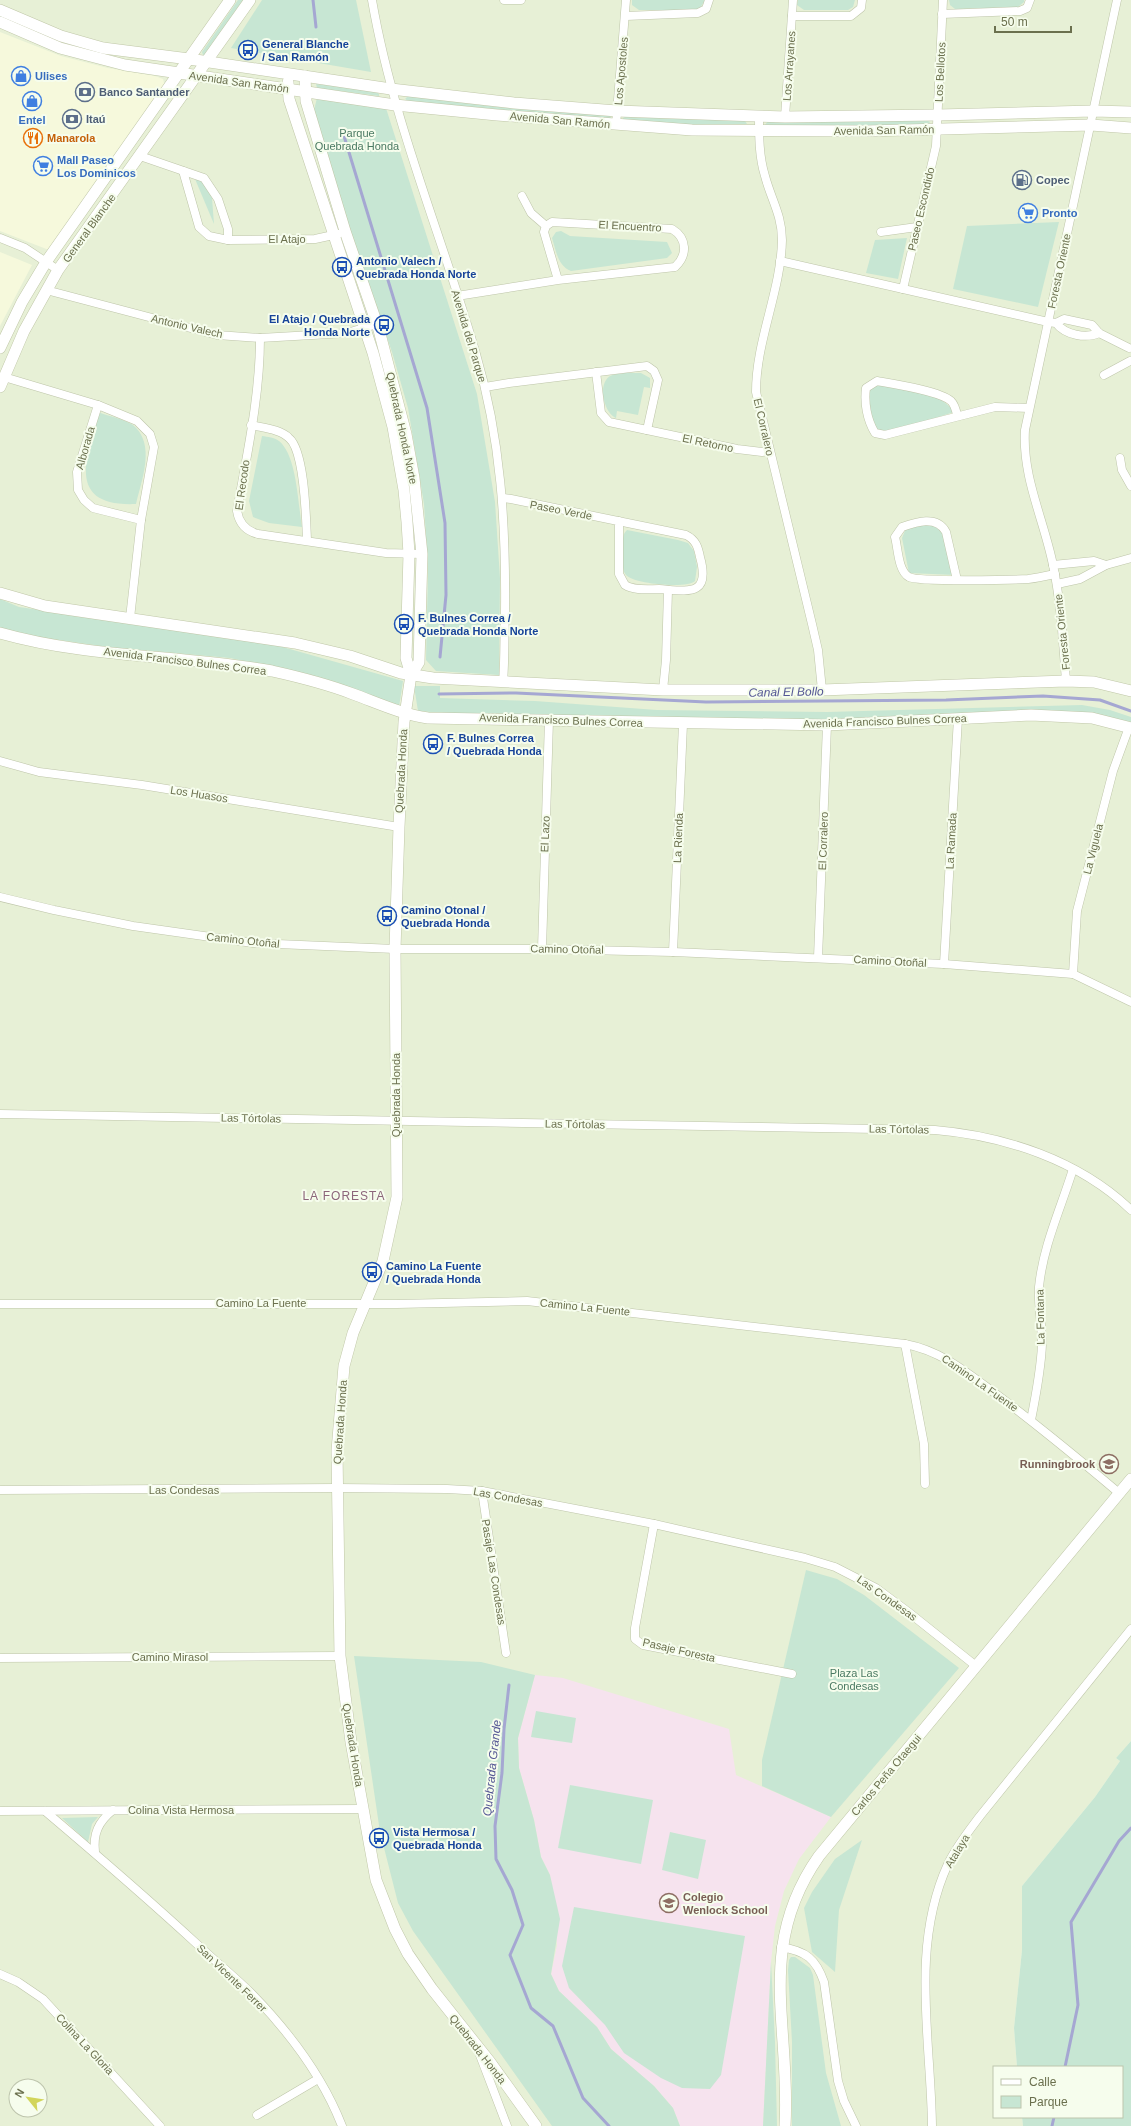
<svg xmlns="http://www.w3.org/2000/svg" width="1131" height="2126" viewBox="0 0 1131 2126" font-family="Arial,sans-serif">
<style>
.residential{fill:#e7f0d6;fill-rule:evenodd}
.commercial{fill:#f6f9dc}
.education{fill:#f6e3ee}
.green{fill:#c7e6d3}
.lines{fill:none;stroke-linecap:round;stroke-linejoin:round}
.stream{stroke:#a5a7d2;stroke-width:3}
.street-casing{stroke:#bec5a9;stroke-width:9}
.secondary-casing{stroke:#c0c7a8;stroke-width:12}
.street{stroke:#fff;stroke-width:8}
.secondary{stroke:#fff;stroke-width:11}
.labels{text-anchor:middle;stroke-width:4;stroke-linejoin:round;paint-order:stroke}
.transit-label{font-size:11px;font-weight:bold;fill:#164399;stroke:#f6fded;text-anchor:start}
.street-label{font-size:11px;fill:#6b704e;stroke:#f6fded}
.shop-label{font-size:11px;font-weight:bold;fill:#366cbe;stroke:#f6fded;text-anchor:start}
.service-label{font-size:11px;font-weight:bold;fill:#4e5e75;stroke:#f6fded;text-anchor:start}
.park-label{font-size:11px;fill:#4b7a63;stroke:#f6fded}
.food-label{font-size:11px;font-weight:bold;fill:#c56008;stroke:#f6fded;text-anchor:start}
.education-label{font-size:11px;font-weight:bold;fill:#785e54;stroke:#f6fded;text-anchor:end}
.water-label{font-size:12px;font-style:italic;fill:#555795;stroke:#f6fded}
.neighbourhood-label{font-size:12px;letter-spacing:1px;fill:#8c667a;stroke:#f6fded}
</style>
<rect width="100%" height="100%" fill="#f2fae7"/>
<path class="residential" d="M0 0H1131V1741L1116 1758 1120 1761 1095 1797 1022 1886V1950L1014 2028 1017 2067H994V2117H1022L1023 2126H0ZM16 2086H40V2110H16Z"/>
<g class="commercial">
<path d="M0 32 61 56 108 68 155 76 163 79 164 83V87L49 250 0 231Z"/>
<path d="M0 252 32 265 0 326Z"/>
</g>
<path class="education" d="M535 1675 563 1678 729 1729 736 1775 831 1817 799 1859 784 1891 775 1926 771 1962 763 2126H680L673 2108 654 2086 611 2049 597 2027 559 1991 551 1974 557 1945 550 1875 541 1857 534 1820 519 1768 518 1738Z"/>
<g class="green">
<path d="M238 0H243L204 56 203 55 202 52Z"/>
<path d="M262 0H356L371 72 231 48Z"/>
<path d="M632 0H705L699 10H639L632 5Z"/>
<path d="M798 0H855L853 7 848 10H804L797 5Z"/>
<path d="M949 0H1024V2L1018 7 955 9 950 5Z"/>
<path d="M316 84 375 91 379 94V96L317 88Z"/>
<path d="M408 96 499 107 610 116 612 120 408 101 405 99Z"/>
<path d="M317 98 385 105 477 394 495 502 500 578 499 675 436 671 426 660 428 571 424 504 408 408 392 352 353 239 313 114Z"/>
<path d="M625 117 745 121 747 124 696 125 623 121V118Z"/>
<path d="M768 121H928L930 122 928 126 765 125Z"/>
<path d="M195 179 201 180 212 198 214 224Z"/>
<path d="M1059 222 1038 307 953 289 967 226Z"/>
<path d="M561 231 570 236 667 242 672 253 667 258 571 271C558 266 556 251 552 238L556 232Z"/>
<path d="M907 238 898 279 866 273 875 240Z"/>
<path d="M641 373 650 378V388L644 387 638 415 617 411 616 418C604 413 597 384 610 376 617 372 633 373 641 373Z"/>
<path d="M881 384C905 388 940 391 954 412L882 435 870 425 867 389Z"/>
<path d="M98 412C108 416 124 419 133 425 156 444 142 479 136 504 65 507 87 457 98 412Z"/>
<path d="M262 436C268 437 274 437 279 441 297 455 298 505 302 527L269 523 253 517 249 501Z"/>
<path d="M939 524 955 575 909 573 902 538 907 526Z"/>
<path d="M627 530 678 540 688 543 694 551 697 567 695 581C688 589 633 584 626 575 621 569 623 556 623 548 623 541 622 534 627 530Z"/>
<path d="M0 599 19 607 265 642 403 681 399 707 295 672 230 658 108 647 17 634 0 628Z"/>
<path d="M414 686H440V698L535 701 657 710 827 712 1082 705 1110 710 1131 717V722L1074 714 827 723 458 714 418 711Z"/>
<path d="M806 1570 837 1579 864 1595 959 1668 831 1817 762 1786V1760Z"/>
<path d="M354 1656 481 1662 535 1675 518 1738 519 1768 534 1820 541 1857 550 1875 560 1919 551 1974 559 1991 597 2027 611 2049 654 2086 673 2108 680 2126H552L413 1931 398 1903 380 1832Z"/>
<path d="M536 1711 576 1718 572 1743 531 1737Z"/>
<path d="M1131 1741V2126H1023L1022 2117H1122V2067H1017L1014 2028 1022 1950V1886L1095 1797 1120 1761 1116 1758Z"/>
<path d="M570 1785 653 1800 641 1864 558 1848Z"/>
<path d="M98 1817 92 1824 88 1842 62 1818Z"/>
<path d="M670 1832 706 1840 698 1879 662 1870Z"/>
<path d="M862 1840 839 1910 835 1972 812 1952 804 1908 812 1892 835 1859Z"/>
<path d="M574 1907 745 1936 721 2075 710 2089 682 2088 661 2078 624 2053 605 2025 569 1988 562 1966Z"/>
<path d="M791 1957H795L810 1968 813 1975 826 2073 841 2126H792V2042L788 1970 789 1960Z"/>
<path d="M771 1962 775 2042 777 2126H763Z"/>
</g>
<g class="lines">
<g class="stream">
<path d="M313 0 316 27"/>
<path d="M344 136 427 408 445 523 446 595 440 657"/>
<path d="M439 694 516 693 706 702 946 700 1043 696 1100 700 1131 711"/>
<path d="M509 1685 504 1729 502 1773 495 1826 496 1859 512 1890 523 1925 510 1955 531 2008 553 2026 583 2098 609 2126"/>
<path d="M1065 2067 1078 2005 1071 1922 1119 1841 1131 1828"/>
<path d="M1052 2126 1054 2117"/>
</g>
<g class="street-casing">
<g id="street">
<path d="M372 0C393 122 442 236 476 354 501 439 506 524 505 612 504 635 505 659 503 682"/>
<path d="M504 0H521"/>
<path d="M942 14 1020 11 1027 8 1030 0"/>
<path d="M626 16 698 13 706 9 709 0"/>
<path d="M792 16H851L861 8 862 0"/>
<path d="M759 116C759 136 759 157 765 176 771 199 782 215 782 240 781 291 756 340 756 392L812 624 818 650 822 690"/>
<path d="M785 117 793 0"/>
<path d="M616 125 626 0"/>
<path d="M140 156 204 178 218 199 228 229V240"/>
<path d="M183 171 199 227 209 236 228 240 315 239 338 234"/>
<path d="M522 196 531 213 546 226"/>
<path d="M881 232 917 227"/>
<path d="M0 238 25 248 58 270"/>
<path d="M780 261 1048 322 1056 323 1064 319 1092 325 1099 333 1129 348"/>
<path d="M903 289 936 146 943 0"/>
<path d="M46 290 217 335 260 338 347 333 377 324"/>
<path d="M457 296 558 280 675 267C688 255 687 238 672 229L552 222 546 226 544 232 558 280"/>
<path d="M1056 323C1065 335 1086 339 1099 333"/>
<path d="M260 338C260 396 247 454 237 511 239 523 246 531 258 534L386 553 422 554"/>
<path d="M596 372 601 413 609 422 737 449 762 452 769 451"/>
<path d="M1104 375 1130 361"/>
<path d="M4 377 98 405 137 421 150 434 154 447 141 520 130 618"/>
<path d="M485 387 509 383 647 366 654 371 658 380 647 430"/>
<path d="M98 405 77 472 78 490 84 500 93 508 141 520"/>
<path d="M957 415C956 410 955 405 951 401 940 391 894 384 877 381L866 388C864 403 867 420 875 433L885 435 995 407 1029 408"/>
<path d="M251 425C263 428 280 429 289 438 305 451 306 519 307 540"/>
<path d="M1120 458 1122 470 1131 486"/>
<path d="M503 498 511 499 686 535C696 540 698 547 700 557 711 597 688 591 659 589 649 589 634 591 625 585L619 574V521"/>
<path d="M1053 565 1094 561 1106 565"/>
<path d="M957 580 946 532C937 515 916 522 902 527L895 537C898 548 898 571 909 577 917 582 1013 580 1028 579 1037 578 1046 576 1055 574"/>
<path d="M1057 584 1080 579 1106 565 1131 558"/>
<path d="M1066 681C1063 642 1061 602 1053 565 1044 520 1022 477 1025 430L1117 0"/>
<path d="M663 690 666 660 668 590"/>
<path d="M0 761 39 772 142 785 399 827"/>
<path d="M0 897 54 910 133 926 253 943 395 949H542L673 952 944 964 1073 974 1131 1002"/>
<path d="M542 949 549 720"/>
<path d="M673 952 683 724"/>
<path d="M818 958 827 725"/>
<path d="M944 964 958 718"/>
<path d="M1073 974 1077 911 1113 771 1129 727"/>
<path d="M0 1114 935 1130C1005 1136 1079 1160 1131 1210"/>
<path d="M0 1304H397L527 1301 905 1344C943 1351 970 1375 1000 1397 1041 1428 1080 1460 1119 1493"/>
<path d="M905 1344 924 1444 925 1484"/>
<path d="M1031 1420C1036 1395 1041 1370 1042 1344 1042 1325 1038 1306 1039 1287 1043 1246 1061 1208 1073 1169"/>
<path d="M0 1490 337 1488 447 1489 482 1491 654 1524 805 1558 835 1567 876 1588 907 1611 976 1666"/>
<path d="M482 1491 506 1653"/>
<path d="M654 1524 635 1628V1639L643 1645 792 1674"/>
<path d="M0 1658 340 1656"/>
<path d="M0 1811 363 1809"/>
<path d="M45 1811C97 1855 148 1899 198 1945 216 1962 235 1977 252 1994 289 2032 323 2077 342 2126"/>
<path d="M95 1852C93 1834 98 1822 113 1810"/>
<path d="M781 1947C806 1951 816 1959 824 1982L838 2081 844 2101 856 2126"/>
<path d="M0 1974 18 1982 43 1999 160 2126"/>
<path d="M478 2050 507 2126"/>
<path d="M257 2115 318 2079"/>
<path d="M932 2126C931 2039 910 1946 948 1864 956 1847 968 1832 980 1816L1131 1629"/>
</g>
</g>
<g class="secondary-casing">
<g id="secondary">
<path d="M0 10 61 36 103 48 189 59 391 89 514 103 617 111 785 117 938 115 1093 111 1131 112"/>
<path d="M0 22 60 48 125 65 395 105 497 115 692 130 867 131 1091 125 1131 128"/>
<path d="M305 76 306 101 345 231 379 330 406 434 414 478 422 554 419 662 411 675 404 722 399 827 395 949 397 1197 383 1261 353 1333 344 1366 337 1451 340 1656 351 1742 376 1880 395 1929 408 1954 432 1989 490 2062 536 2126"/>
<path d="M288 82 289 99 373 353 393 427 404 490 407 522 409 554 406 658 411 675"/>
<path d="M0 348 22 302 46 262 230 0"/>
<path d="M0 387 24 331 58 270 250 0"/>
<path d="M0 593 45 606 295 643 350 656 401 673 433 678 663 690H822L1066 681 1094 682 1131 691"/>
<path d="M0 633C88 658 182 655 272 671 299 677 327 684 353 694 378 703 401 714 428 718L827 725 1031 715 1092 718 1131 728"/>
<path d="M785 2126C791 2026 755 1947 819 1856L1131 1479"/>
</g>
</g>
<use href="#street" class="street"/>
<use href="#secondary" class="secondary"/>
</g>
<defs>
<g id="bus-ring" transform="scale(1)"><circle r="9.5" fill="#f6fded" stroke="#1a4fb4" stroke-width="1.5"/><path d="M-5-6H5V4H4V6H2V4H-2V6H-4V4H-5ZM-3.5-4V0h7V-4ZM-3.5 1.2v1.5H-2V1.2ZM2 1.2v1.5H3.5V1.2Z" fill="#1a4fb4"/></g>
<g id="shop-ring" transform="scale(1)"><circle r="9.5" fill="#f6fded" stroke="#3f7fe0" stroke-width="1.5"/><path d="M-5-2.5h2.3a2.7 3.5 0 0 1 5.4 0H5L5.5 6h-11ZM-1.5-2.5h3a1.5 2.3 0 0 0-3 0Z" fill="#3f7fe0"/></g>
<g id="bank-ring" transform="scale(1)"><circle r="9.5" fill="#f6fded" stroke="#5c6f8a" stroke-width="1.5"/><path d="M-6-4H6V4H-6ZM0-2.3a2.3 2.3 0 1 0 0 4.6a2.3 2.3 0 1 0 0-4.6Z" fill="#5c6f8a"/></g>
<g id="restaurant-ring" transform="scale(1)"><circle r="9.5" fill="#f6fded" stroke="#e8710a" stroke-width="1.5"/><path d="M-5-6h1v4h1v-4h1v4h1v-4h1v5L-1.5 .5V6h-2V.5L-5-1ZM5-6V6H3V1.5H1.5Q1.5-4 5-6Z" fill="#e8710a"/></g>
<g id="supermarket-ring" transform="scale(1)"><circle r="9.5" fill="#f6fded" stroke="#3f7fe0" stroke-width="1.5"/><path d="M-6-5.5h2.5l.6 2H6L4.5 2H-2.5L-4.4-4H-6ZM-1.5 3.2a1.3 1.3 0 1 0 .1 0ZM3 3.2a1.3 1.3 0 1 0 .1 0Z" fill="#3f7fe0"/></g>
<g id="fuel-ring" transform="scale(1)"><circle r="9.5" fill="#f6fded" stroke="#5c6f8a" stroke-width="1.5"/><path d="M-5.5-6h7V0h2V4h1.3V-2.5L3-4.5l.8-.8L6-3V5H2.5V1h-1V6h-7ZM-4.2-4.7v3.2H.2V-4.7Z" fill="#5c6f8a"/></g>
<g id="school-ring" transform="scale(1)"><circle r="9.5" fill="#f6fded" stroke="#8d6e63" stroke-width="1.5"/><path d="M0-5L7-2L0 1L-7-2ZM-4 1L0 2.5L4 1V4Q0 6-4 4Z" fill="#8d6e63"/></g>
</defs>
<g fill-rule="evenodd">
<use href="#bus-ring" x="248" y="50"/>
<use href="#shop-ring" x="21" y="76"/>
<use href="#bank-ring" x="85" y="92"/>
<use href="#shop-ring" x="32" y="101"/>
<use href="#bank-ring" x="72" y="119"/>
<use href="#restaurant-ring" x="33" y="138"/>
<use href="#supermarket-ring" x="43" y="166"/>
<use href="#fuel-ring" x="1022" y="180"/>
<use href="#supermarket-ring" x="1028" y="213"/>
<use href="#bus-ring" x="342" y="267"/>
<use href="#bus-ring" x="384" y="325"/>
<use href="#bus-ring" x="404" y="624"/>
<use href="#bus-ring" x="433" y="744"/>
<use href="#bus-ring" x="387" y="916"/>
<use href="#bus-ring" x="372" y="1272"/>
<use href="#school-ring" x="1109" y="1464"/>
<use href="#bus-ring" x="379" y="1838"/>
<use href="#school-ring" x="669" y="1903"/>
</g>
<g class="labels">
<g class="transit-label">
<text x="262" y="48">General Blanche<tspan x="262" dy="13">/ San Ramón</tspan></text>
<text x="356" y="265">Antonio Valech /<tspan x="356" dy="13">Quebrada Honda Norte</tspan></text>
<text x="370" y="323" text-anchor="end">El Atajo / Quebrada<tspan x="370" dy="13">Honda Norte</tspan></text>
<text x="418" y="622">F. Bulnes Correa /<tspan x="418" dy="13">Quebrada Honda Norte</tspan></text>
<text x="447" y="742">F. Bulnes Correa<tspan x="447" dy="13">/ Quebrada Honda</tspan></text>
<text x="401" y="914">Camino Otonal /<tspan x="401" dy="13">Quebrada Honda</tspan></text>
<text x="386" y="1270">Camino La Fuente<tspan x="386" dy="13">/ Quebrada Honda</tspan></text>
<text x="393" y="1836">Vista Hermosa /<tspan x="393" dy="13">Quebrada Honda</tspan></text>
</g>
<g class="street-label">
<text transform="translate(789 66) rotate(-86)" y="4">Los Arrayanes</text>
<text transform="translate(621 71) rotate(-85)" y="4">Los Apostoles</text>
<text transform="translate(940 72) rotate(-87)" y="4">Los Bellotos</text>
<text transform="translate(239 82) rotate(8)" y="4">Avenida San Ramón</text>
<text transform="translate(560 120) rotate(5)" y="4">Avenida San Ramón</text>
<text transform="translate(884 130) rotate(-1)" y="4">Avenida San Ramón</text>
<text transform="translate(921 209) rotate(-77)" y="4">Paseo Escondido</text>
<text transform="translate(630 226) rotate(3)" y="4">El Encuentro</text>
<text transform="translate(89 228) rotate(-54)" y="4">General Blanche</text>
<text x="287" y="243">El Atajo</text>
<text transform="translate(1059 271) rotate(-78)" y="4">Foresta Oriente</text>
<text transform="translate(187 326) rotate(13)" y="4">Antonio Valech</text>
<text transform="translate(469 336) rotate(73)" y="4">Avenida del Parque</text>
<text transform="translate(764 427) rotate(77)" y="4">El Corralero</text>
<text transform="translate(402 428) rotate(78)" y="4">Quebrada Honda Norte</text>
<text transform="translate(708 443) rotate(12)" y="4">El Retorno</text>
<text transform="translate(85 448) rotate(-74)" y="4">Alborada</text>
<text transform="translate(242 485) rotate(-82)" y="4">El Recodo</text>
<text transform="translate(561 510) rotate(11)" y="4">Paseo Verde</text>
<text transform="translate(1062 632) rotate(-96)" y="4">Foresta Oriente</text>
<text transform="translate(185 661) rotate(7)" y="4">Avenida Francisco Bulnes Correa</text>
<text transform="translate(561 720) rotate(2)" y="4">Avenida Francisco Bulnes Correa</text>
<text transform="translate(885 721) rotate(-2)" y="4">Avenida Francisco Bulnes Correa</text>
<text transform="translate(401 771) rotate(-87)" y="4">Quebrada Honda</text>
<text transform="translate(199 794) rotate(9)" y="4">Los Huasos</text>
<text transform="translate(545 834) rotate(-88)" y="4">El Lazo</text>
<text transform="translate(678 838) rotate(-88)" y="4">La Rienda</text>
<text transform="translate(823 841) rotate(-88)" y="4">El Corralero</text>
<text transform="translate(951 841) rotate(-87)" y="4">La Ramada</text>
<text transform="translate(1093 849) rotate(-76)" y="4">La Viguela</text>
<text transform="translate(243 940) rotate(6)" y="4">Camino Otoñal</text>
<text transform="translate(567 949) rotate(1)" y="4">Camino Otoñal</text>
<text transform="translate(890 961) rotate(3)" y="4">Camino Otoñal</text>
<text transform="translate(396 1095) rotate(-90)" y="4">Quebrada Honda</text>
<text transform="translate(251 1118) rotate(1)" y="4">Las Tórtolas</text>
<text transform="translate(575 1124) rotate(1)" y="4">Las Tórtolas</text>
<text transform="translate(899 1129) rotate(1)" y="4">Las Tórtolas</text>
<text x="261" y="1307">Camino La Fuente</text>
<text transform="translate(585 1307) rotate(6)" y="4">Camino La Fuente</text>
<text transform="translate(1040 1317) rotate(-91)" y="4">La Fontana</text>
<text transform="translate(980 1383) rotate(35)" y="4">Camino La Fuente</text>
<text transform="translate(340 1422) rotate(-86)" y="4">Quebrada Honda</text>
<text x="184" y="1494">Las Condesas</text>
<text transform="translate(508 1497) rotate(10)" y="4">Las Condesas</text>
<text transform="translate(494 1572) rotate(81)" y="4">Pasaje Las Condesas</text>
<text transform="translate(887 1598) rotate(35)" y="4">Las Condesas</text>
<text transform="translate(679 1650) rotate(13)" y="4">Pasaje Foresta</text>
<text x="170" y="1661">Camino Mirasol</text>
<text transform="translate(353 1745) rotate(81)" y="4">Quebrada Honda</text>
<text transform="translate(886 1775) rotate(-50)" y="4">Carlos Peña Otaegui</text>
<text x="181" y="1814">Colina Vista Hermosa</text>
<text transform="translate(957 1851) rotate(-59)" y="4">Atalaya</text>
<text transform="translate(232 1978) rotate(44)" y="4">San Vicente Ferrer</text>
<text transform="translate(85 2044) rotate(47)" y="4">Colina La Gloria</text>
<text transform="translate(478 2049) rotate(52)" y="4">Quebrada Honda</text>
</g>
<g class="shop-label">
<text x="35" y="80">Ulises</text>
<text x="32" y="124" text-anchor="middle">Entel</text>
<text x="57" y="164">Mall Paseo<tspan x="57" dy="13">Los Dominicos</tspan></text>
<text x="1042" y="217">Pronto</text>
</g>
<g class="service-label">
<text x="99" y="96">Banco Santander</text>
<text x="86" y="123">Itaú</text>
<text x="1036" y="184">Copec</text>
</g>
<g class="park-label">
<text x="357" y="137">Parque<tspan x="357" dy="13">Quebrada Honda</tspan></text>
<text x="854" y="1677">Plaza Las<tspan x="854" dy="13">Condesas</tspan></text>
</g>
<g class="food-label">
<text x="47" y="142">Manarola</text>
</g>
<g class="education-label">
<text x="1095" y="1468">Runningbrook</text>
<text x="683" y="1901" text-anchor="start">Colegio<tspan x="683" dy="13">Wenlock School</tspan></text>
</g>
<g class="water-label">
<text transform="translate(786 692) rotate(-1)" y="4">Canal El Bollo</text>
<text transform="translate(492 1768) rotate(-84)" y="4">Quebrada Grande</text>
</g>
<g class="neighbourhood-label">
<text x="344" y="1200">LA FORESTA</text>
</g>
</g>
<rect x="993" y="2066" width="130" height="52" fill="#f6fded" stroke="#bec5ad"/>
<rect x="1001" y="2079" width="20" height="6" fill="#ffffff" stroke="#bec5ad"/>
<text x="1029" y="2086" font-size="12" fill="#6b704e">Calle</text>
<rect x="1001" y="2096" width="20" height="12" fill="#c7e6d3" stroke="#bec5ad"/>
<text x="1029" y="2106" font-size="12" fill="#6b704e">Parque</text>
<g transform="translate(28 2098) rotate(300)"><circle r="19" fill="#f6fded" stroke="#bec5ad"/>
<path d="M0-3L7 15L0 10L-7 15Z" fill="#d2d55a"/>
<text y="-6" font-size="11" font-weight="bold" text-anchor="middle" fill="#6b704e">N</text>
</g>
<path d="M995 26v6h76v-6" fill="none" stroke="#6b704e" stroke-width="2"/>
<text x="1001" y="26" font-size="12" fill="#6b704e" stroke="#f6fded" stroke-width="3" paint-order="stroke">50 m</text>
</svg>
